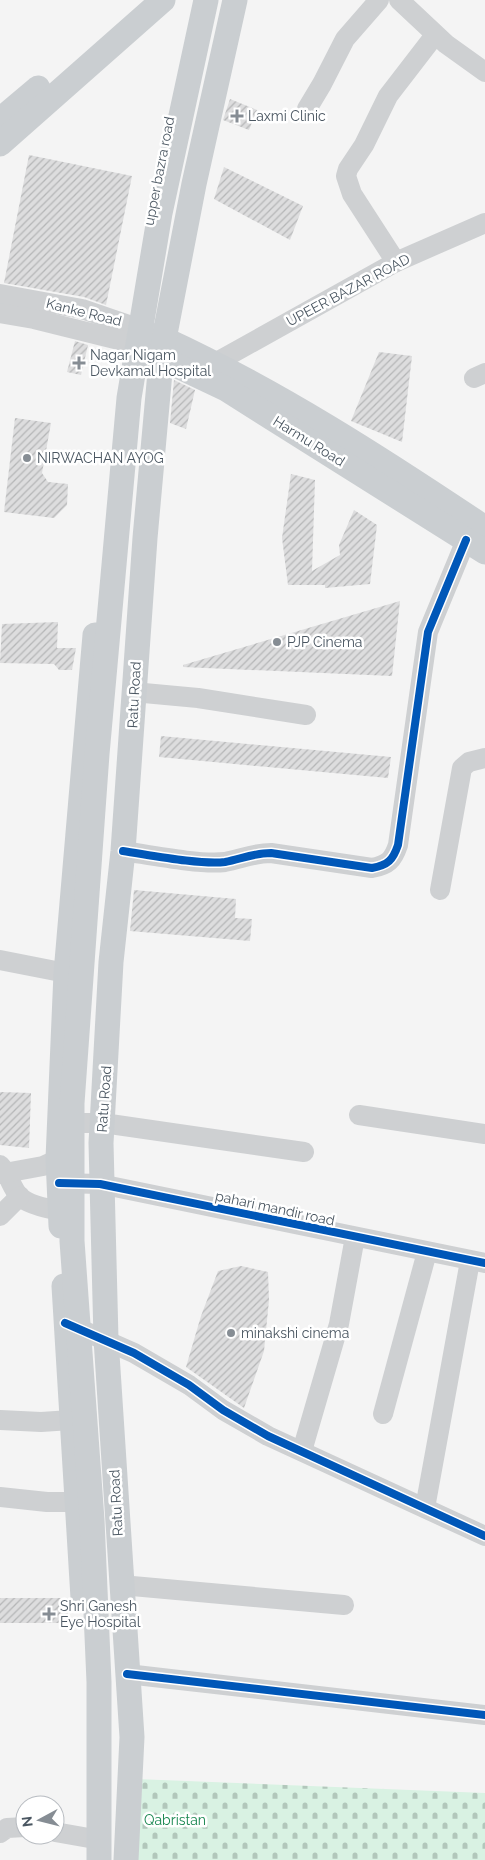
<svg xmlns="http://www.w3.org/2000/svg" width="485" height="1860" viewBox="0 0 485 1860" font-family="Raleway,sans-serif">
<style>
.cemetery{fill:url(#cemetery-stones)}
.building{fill:url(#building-hatch)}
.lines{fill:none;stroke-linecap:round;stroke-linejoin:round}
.minor{stroke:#ced0d2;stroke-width:20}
.major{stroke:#caced1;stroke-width:25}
.major-bridge{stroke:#caced1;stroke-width:25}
.cycleway-casing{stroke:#fff;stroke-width:11}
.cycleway{stroke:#0057b8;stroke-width:8}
.poi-dot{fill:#868d94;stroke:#fff;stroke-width:2}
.labels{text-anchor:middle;stroke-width:5;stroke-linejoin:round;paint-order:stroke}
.poi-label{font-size:14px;fill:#4a5661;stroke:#fff;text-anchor:start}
.street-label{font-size:14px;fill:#4a5661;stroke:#fff}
.park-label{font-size:14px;fill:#17864f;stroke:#fff}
</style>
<defs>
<pattern id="cemetery-stones" width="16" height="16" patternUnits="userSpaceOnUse" patternTransform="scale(1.25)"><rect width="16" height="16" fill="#d9f2e3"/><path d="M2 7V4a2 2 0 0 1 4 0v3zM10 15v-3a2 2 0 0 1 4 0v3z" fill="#b2c7bb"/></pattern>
<pattern id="building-hatch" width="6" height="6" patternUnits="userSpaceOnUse" patternTransform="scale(1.25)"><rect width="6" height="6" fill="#ddddde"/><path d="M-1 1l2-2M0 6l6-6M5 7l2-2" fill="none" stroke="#b5b6b7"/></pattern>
</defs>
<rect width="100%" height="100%" fill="#f4f4f4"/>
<path class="cemetery" d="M136 1779 485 1793V1860H133Z"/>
<g class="building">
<path d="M230 99 257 110 249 130 223 120Z"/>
<path d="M29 155 132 176 106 305 84 297 4 283Z"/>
<path d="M224 167 303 206 290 240 214 199Z"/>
<path d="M75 341 88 345 81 375 67 372Z"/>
<path d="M379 352 412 356 402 442 351 421Z"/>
<path d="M174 380 195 390 186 429 170 423Z"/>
<path d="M15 418 51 423 42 473 48 482 68 484 67 505 54 518 4 512Z"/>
<path d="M291 474 315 480 312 571 340 555 339 545 354 510 377 525 370 584 325 588V585H288L282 538Z"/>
<path d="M400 601 392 676 183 667V665Z"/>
<path d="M58 622 57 648H76L72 670H59L54 664 0 663 2 624Z"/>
<path d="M161 736 391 757 388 778 159 757Z"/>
<path d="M134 890 236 899 235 918 252 919 250 941 130 931Z"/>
<path d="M0 1092 31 1093 29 1148 0 1145Z"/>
<path d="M241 1266 268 1272 269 1300 264 1351 244 1408 186 1367 201 1316 218 1271Z"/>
<rect x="0" y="1598" width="68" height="25"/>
</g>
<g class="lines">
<g class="minor">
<path d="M399 0 446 44 485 72"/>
<path d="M307 109 322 84 345 39 379 0"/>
<path d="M396 262 352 194 346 176 348 169 364 145 388 96 435 35"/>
<path d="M0 294 82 309 152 333"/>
<path d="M0 313 34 319 127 342"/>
<path d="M215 363 396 262 485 223"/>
<path d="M474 378 485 373"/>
<path d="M133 692 198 698 306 715"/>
<path d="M123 851C150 855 200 865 225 862 241 859 254 853 271 853L372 868C388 865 393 860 398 845L428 632 466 540"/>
<path d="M440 890 462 768 469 762 485 758"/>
<path d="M0 960 66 973"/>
<path d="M359 1115 485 1134"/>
<path d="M60 1123H103L304 1152"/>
<path d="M0 1165C9 1174 11 1187 19 1196 28 1205 49 1209 61 1211"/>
<path d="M0 1174 43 1166 58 1159"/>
<path d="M59 1183 100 1184 485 1263"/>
<path d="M0 1216 20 1196"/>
<path d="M66 1323 134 1353 189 1385 223 1410 268 1436 485 1536"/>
<path d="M383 1414 427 1252"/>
<path d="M0 1420 41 1422 71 1420"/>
<path d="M302 1451 339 1324 355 1237"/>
<path d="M0 1497 47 1502H76"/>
<path d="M425 1508 470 1261"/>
<path d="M121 1585 344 1605"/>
<path d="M127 1674 485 1715"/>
<path d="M55 1832 89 1838"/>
<path d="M0 1833 7 1828 25 1827"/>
</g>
<g class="major">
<path d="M0 120 38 88"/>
<path d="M0 144 163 0"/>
<path d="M164 339C277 391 382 459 485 528"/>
<path d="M148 352 226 389 485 552"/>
<path d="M61 1226 58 1159 66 973 95 635"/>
<path d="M64 1286 83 1598"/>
<path d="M126 1860 132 1737 106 1339 101 1143 111 962 123 851 145 538 160 372 164 339 194 184 235 0"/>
</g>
<path class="major-bridge" d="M99 1860V1682L92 1520 72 1241V1103L97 754 129 398 160 213 206 0"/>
<g class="cycleway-casing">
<g id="cycleway">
<path d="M123 851C150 855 200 865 225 862 241 859 254 853 271 853L372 868C388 865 393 860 398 845L428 632 466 540"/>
<path d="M59 1183 100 1184 485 1263"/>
<path d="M65 1323 134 1353 189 1385 223 1410 268 1436 485 1536"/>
<path d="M127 1674 485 1715"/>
</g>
</g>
<use href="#cycleway" class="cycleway"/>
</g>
<g class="poi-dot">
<path d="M234.5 108.5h5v5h5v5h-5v5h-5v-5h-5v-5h5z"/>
<path d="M76.5 355.5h5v5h5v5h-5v5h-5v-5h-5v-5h5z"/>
<circle cx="27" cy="458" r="5"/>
<circle cx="277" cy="642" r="5"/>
<circle cx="231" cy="1333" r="5"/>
<path d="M46.5 1606.5h5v5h5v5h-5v5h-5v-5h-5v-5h5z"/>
</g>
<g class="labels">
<g class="poi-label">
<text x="248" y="121">Laxmi Clinic</text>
<text x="90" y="360">Nagar Nigam<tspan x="90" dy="16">Devkamal Hospital</tspan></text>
<text x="37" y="463">NIRWACHAN AYOG</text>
<text x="287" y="647">PJP Cinema</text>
<text x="241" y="1338">minakshi cinema</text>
<text x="60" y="1611">Shri Ganesh<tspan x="60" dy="16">Eye Hospital</tspan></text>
</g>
<g class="street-label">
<text transform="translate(159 171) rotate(-79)" y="5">upper bazra road</text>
<text transform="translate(348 290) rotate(-28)" y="5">UPEER BAZAR ROAD</text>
<text transform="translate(84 312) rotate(14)" y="5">Kanke Road</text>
<text transform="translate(309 441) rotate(32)" y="5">Harmu Road</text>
<text transform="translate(134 695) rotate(-87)" y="5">Ratu Road</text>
<text transform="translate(104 1099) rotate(-86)" y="5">Ratu Road</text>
<text transform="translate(275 1208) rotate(12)" y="5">pahari mandir road</text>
<text transform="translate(116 1503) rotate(-93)" y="5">Ratu Road</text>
</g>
<g class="park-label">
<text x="175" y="1825">Qabristan</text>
</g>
</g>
<g transform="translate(40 1820) rotate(263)"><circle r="24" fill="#ffffff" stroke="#b7bbc0"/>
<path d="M0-4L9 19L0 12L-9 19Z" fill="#868d94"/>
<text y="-8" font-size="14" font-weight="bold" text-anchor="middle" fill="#4a5661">N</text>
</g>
</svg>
